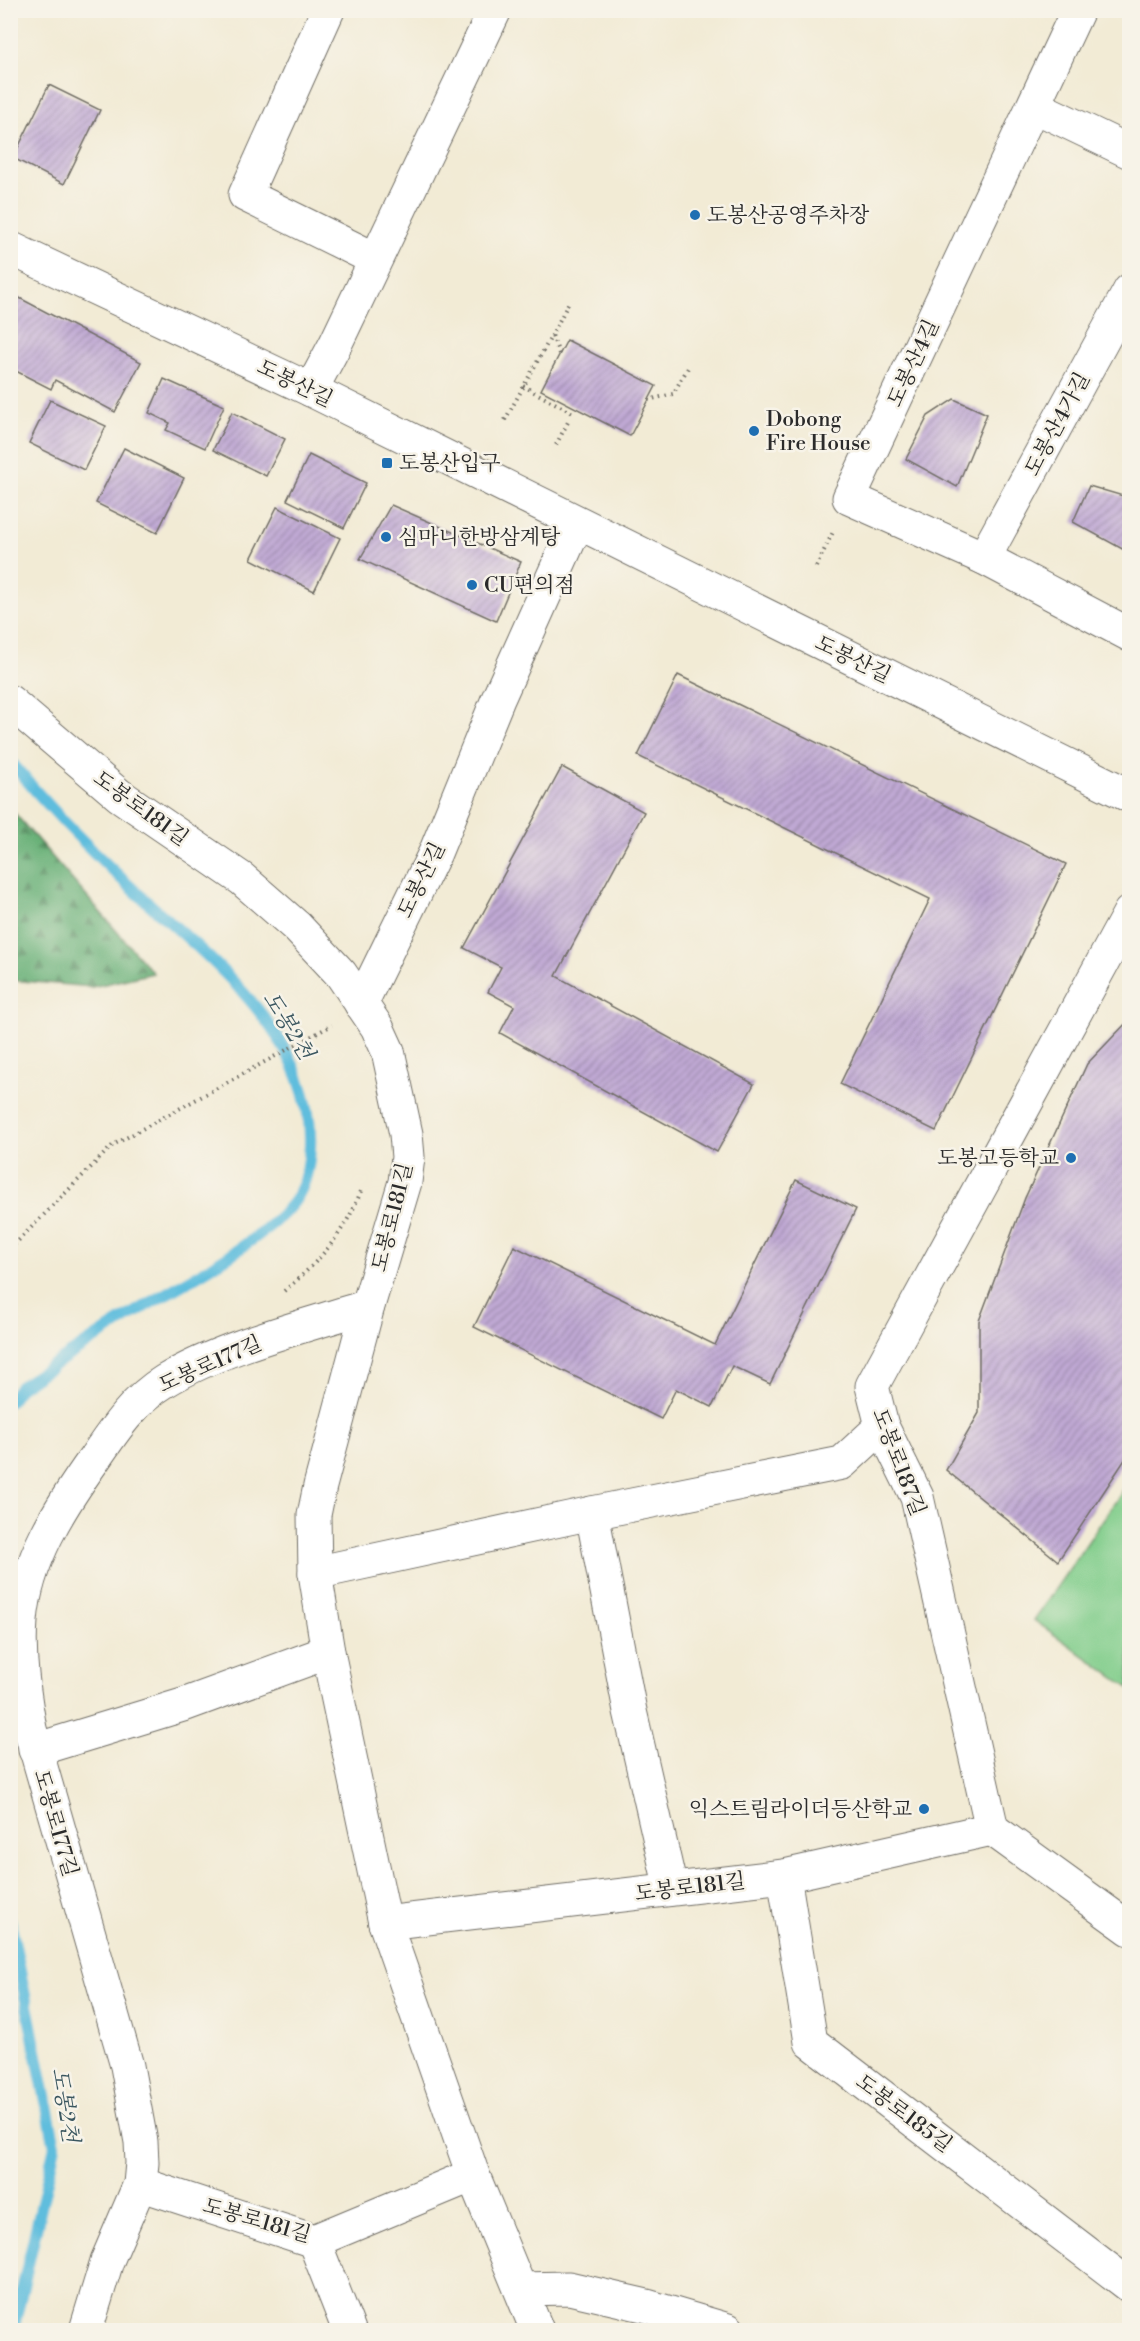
<svg xmlns="http://www.w3.org/2000/svg" width="1140" height="2341" viewBox="0 0 1140 2341" font-family="'Libre Bodoni','Noto Serif KR',serif">
<style>
.forest{fill:url(#forest-firs);stroke:#4a6e51;stroke-width:1.5}
.pitch{fill:#81cd8b;stroke:#567c5b;stroke-width:1.5}
.lines{fill:none;stroke-linecap:round;stroke-linejoin:round}
.stream{stroke:#5fbddd;stroke-width:12}
.building{fill:url(#building-hatch)}
.minor-casing{stroke:#716e66;stroke-width:35}
.path{stroke:#716e66;stroke-width:4;stroke-dasharray:1.5 4.5;stroke-linecap:butt}
.minor{stroke:#fff;stroke-width:33}
.poi-dot{fill:#1f6fb2;stroke:#f7f3e8;stroke-width:2}
.labels{text-anchor:middle;stroke-width:5;stroke-linejoin:round;paint-order:stroke}
.poi-label{font-size:21px;fill:#2b2b2b;stroke:#f7f3e8;text-anchor:start}
.street-label{font-size:21px;fill:#2b2b2b;stroke:#f7f3e8}
.water-label{font-size:22px;font-style:italic;fill:#3b5760;stroke:#f7f3e8}
</style>
<defs>
<pattern id="forest-firs" width="22" height="20" patternUnits="userSpaceOnUse" patternTransform="scale(1.5)"><rect width="22" height="20" fill="#68b077"/><path d="M5 1l3.5 6h-7zM16 11l3.5 6h-7z" fill="#568f62"/></pattern>
<pattern id="building-hatch" width="6" height="6" patternUnits="userSpaceOnUse" patternTransform="scale(1.5)"><rect width="6" height="6" fill="#c0a9d4"/><path d="M-1 1l2-2M0 6l6-6M5 7l2-2" fill="none" stroke="#9c8aac"/></pattern>
</defs>
<rect width="100%" height="100%" fill="#f7f3e8"/>
<filter id="ink" filterUnits="userSpaceOnUse"><feTurbulence type="fractalNoise" baseFrequency=".0167" numOctaves="2"/><feDisplacementMap in="SourceGraphic" scale="12" xChannelSelector="R" yChannelSelector="G"/><feConvolveMatrix kernelMatrix="1 2 1 2 8 2 1 2 1" color-interpolation-filters="sRGB"/></filter>
<filter id="wash" filterUnits="userSpaceOnUse"><feTurbulence type="fractalNoise" baseFrequency=".008" numOctaves="4" result="noise"/><feDisplacementMap in="SourceGraphic" scale="24" xChannelSelector="R" yChannelSelector="G"/><feGaussianBlur stdDeviation="1.35" result="paint"/><feColorMatrix in="noise" values="0 0 0 0 0 0 0 0 0 0 0 0 0 0 0 0 0 1.4 0 .05"/><feComposite in="paint" operator="in"/></filter>
<g filter="url(#wash)">
<rect width="100%" height="100%" fill="#f2ebd5"/>
<path class="forest" d="M10 809H11L153 973 92 987 11 980Z"/>
<path class="pitch" d="M1129 1482V1688L1034 1620Z"/>
<g class="lines">
<g class="stream">
<path d="M10 761C45 803 83 843 123 880 197 950 315 1030 310 1146 309 1170 304 1194 285 1212 247 1249 196 1276 150 1303 106 1330 63 1359 20 1387L10 1401"/>
<path d="M10 1921 55 2146 13 2330"/>
</g>
</g>
<g id="blocks">
<g class="building">
<path d="M49 85 100 110 64 184 13 158Z"/>
<path d="M10 293 141 362 115 412 55 380 51 389 14 370 10 376Z"/>
<path d="M567 340 656 386 630 436 541 390Z"/>
<path d="M164 379 224 406 205 448 166 430 170 423 149 413Z"/>
<path d="M954 399 987 414 957 487 906 459 928 416Z"/>
<path d="M50 400 106 426 84 470 29 443Z"/>
<path d="M232 412 285 439 266 476 213 450Z"/>
<path d="M124 448 184 478 157 533 96 503Z"/>
<path d="M309 455 366 483 344 528 287 500Z"/>
<path d="M1089 486 1130 498V543L1126 551 1073 522Z"/>
<path d="M391 505 521 562 496 621 360 559Z"/>
<path d="M277 507 340 538 314 591 251 559Z"/>
<path d="M678 675 1066 864 936 1131 840 1084 930 899 638 756Z"/>
<path d="M562 767 644 812 556 976 754 1084 717 1152 500 1033 514 1006 488 992 501 967 464 948Z"/>
<path d="M1130 1019V1452L1058 1561 946 1470 979 1413V1321L1025 1198 1087 1064Z"/>
<path d="M796 1180 856 1209 770 1384 732 1366 712 1407 676 1389 661 1419 474 1327 514 1246 715 1345Z"/>
</g>
</g>
</g>
<g filter="url(#ink)">
<use href="#blocks" fill-opacity="0" stroke="#716e66" stroke-width="1.5"/>
<g class="lines">
<g class="minor-casing">
<g id="minor">
<path d="M328 10 245 195 375 259"/>
<path d="M1078 10 849 498 984 558 1130 635"/>
<path d="M1034 106 1130 152"/>
<path d="M10 248 311 390 1130 796"/>
<path d="M311 390 335 345 495 10"/>
<path d="M984 558 1130 290"/>
<path d="M10 702 119 795 242 879 297 927 341 974 377 1027 388 1051 406 1134 408 1157 405 1182 368 1306 320 1486 314 1515 315 1573 328 1652 385 1923 473 2175 537 2330"/>
<path d="M1130 912 872 1386 882 1426 917 1497 992 1829 1130 1929"/>
<path d="M361 1004 435 853 498 699 577 523"/>
<path d="M592 1513 630 1711 671 1889"/>
<path d="M315 1573 592 1513 842 1463 882 1426"/>
<path d="M35 1750 186 1704 328 1652"/>
<path d="M784 1876 811 2042 1130 2286"/>
<path d="M385 1923 784 1876 992 1829"/>
<path d="M140 2184 314 2241 473 2175"/>
<path d="M314 2241 349 2330"/>
<path d="M521 2289 569 2288 647 2306 728 2330"/>
<path d="M86 2330 107 2261 140 2184 142 2163 141 2142 127 2066 30 1729C24 1694 18 1657 21 1621 26 1560 60 1507 95 1458 114 1430 135 1399 165 1381 223 1346 303 1327 368 1306"/>
</g>
</g>
<g class="path">
<path d="M559 354 552 335 570 300"/>
<path d="M523 386 573 413"/>
<path d="M648 400 673 394 689 366"/>
<path d="M505 420 552 335"/>
<path d="M556 445 568 422"/>
<path d="M816 567 834 530"/>
<path d="M10 1249 113 1145 332 1025"/>
<path d="M284 1291C318 1263 345 1233 361 1191"/>
</g>
<use href="#minor" class="minor"/>
</g>
</g>
<g class="poi-dot">
<circle cx="695" cy="215" r="6"/>
<circle cx="754" cy="431" r="6"/>
<rect x="381" y="457" width="12" height="12" rx="3"/>
<circle cx="386" cy="537" r="6"/>
<circle cx="472" cy="585" r="6"/>
<circle cx="1071" cy="1158" r="6"/>
<circle cx="924" cy="1809" r="6"/>
</g>
<g class="labels">
<g class="poi-label">
<text x="707" y="222">도봉산공영주차장</text>
<text x="766" y="426">Dobong<tspan x="766" dy="24">Fire House</tspan></text>
<text x="399" y="470">도봉산입구</text>
<text x="398" y="544">심마니한방삼계탕</text>
<text x="484" y="592">CU편의점</text>
<text x="1059" y="1165" text-anchor="end">도봉고등학교</text>
<text x="912" y="1816" text-anchor="end">익스트림라이더등산학교</text>
</g>
<g class="street-label">
<text transform="translate(913 363) rotate(-65)" y="7">도봉산4길</text>
<text transform="translate(295 383) rotate(26)" y="7">도봉산길</text>
<text transform="translate(1057 424) rotate(-62)" y="7">도봉산4가길</text>
<text transform="translate(853 659) rotate(26)" y="7">도봉산길</text>
<text transform="translate(141 808) rotate(36)" y="7">도봉로181길</text>
<text transform="translate(421 880) rotate(-64)" y="7">도봉산길</text>
<text transform="translate(392 1217) rotate(-76)" y="7">도봉로181길</text>
<text transform="translate(210 1364) rotate(-24)" y="7">도봉로177길</text>
<text transform="translate(899 1462) rotate(69)" y="7">도봉로187길</text>
<text transform="translate(56 1823) rotate(74)" y="7">도봉로177길</text>
<text transform="translate(690 1887) rotate(-7)" y="7">도봉로181길</text>
<text transform="translate(904 2113) rotate(37)" y="7">도봉로185길</text>
<text transform="translate(257 2220) rotate(16)" y="7">도봉로181길</text>
</g>
<g class="water-label">
<text transform="translate(289 1025) rotate(58)" y="8">도봉2천</text>
<text transform="translate(66 2105) rotate(81)" y="8">도봉2천</text>
</g>
</g>
<rect width="1140" height="2341" fill="none" stroke="#f7f3e8" stroke-width="36"/>
</svg>
